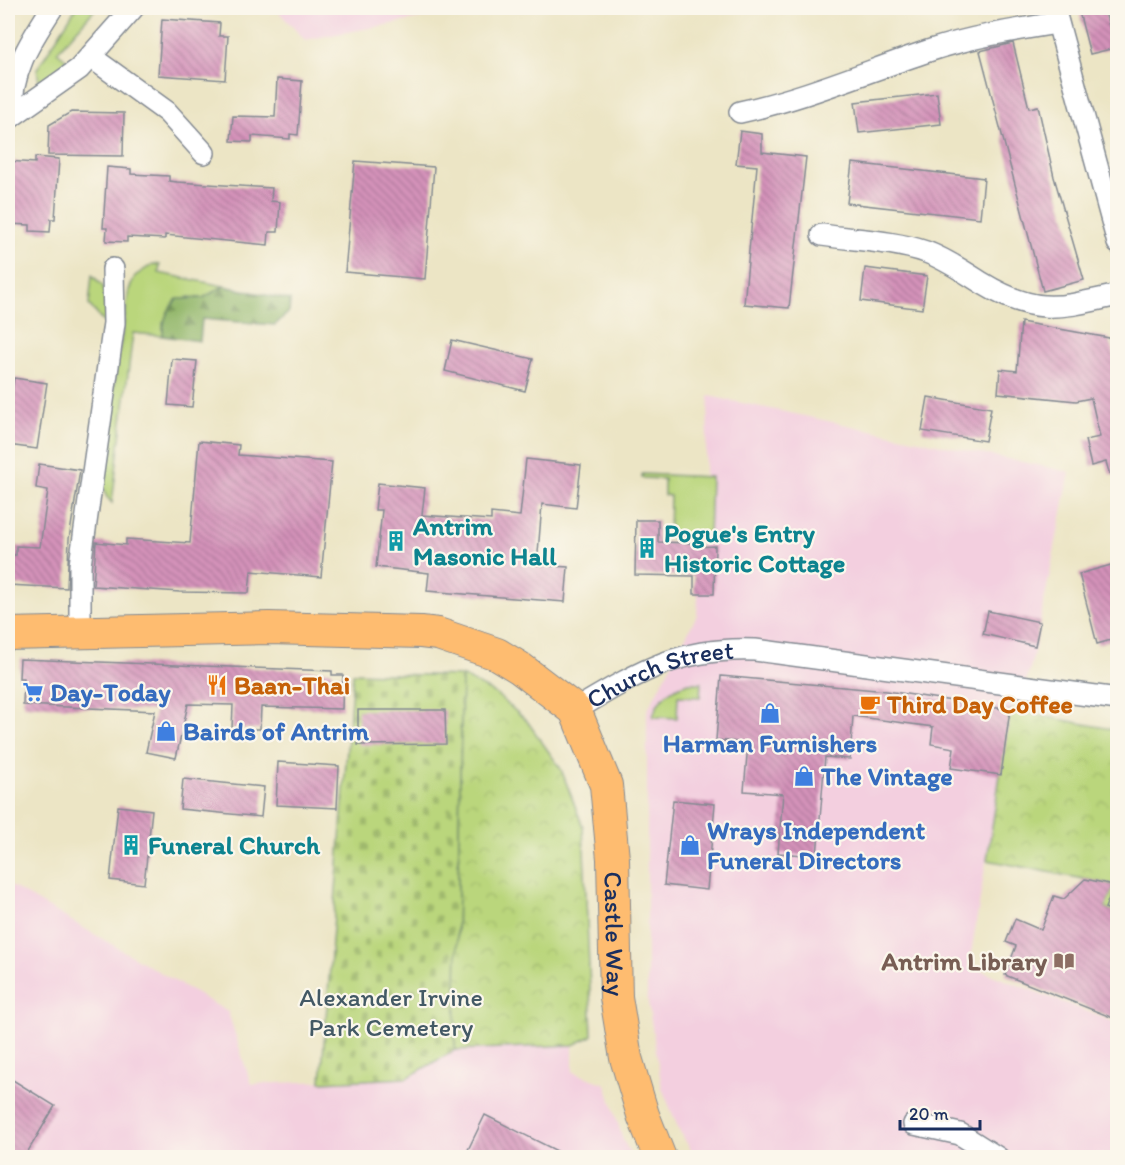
<svg xmlns="http://www.w3.org/2000/svg" width="1125" height="1165" viewBox="0 0 1125 1165" font-family="Itim,sans-serif">
<style>
.built{fill:#f3cfdf}
.grass{fill:#bad67b;stroke:#6a826c;stroke-width:1.5}
.forest{fill:url(#forest-firs);stroke:#577364;stroke-width:1.5}
.cemetery{fill:url(#cemetery-stones);stroke:#6a826c;stroke-width:1.5}
.park{fill:url(#park-crowns);stroke:#6a826c;stroke-width:1.5}
.building{fill:url(#building-back-hatch)}
.lines{fill:none;stroke-linecap:round;stroke-linejoin:round}
.street-casing{stroke:#848a92;stroke-width:24}
.primary-casing{stroke:#848a92;stroke-width:34}
.street{stroke:#fff;stroke-width:21}
.primary{stroke:#febc70;stroke-width:32}
.labels{text-anchor:middle;stroke-width:4.5;stroke-linejoin:round;paint-order:stroke}
.culture-label{font-size:26px;font-weight:bold;fill:#0d838f;stroke:#fbf7ec;text-anchor:start}
.street-label{font-size:26px;fill:#1b2f5e;stroke:#fbf7ec}
.food-label{font-size:26px;font-weight:bold;fill:#c56008;stroke:#fbf7ec;text-anchor:start}
.shop-label{font-size:26px;font-weight:bold;fill:#366cbe;stroke:#fbf7ec;text-anchor:start}
.education-label{font-size:26px;font-weight:bold;fill:#785e54;stroke:#fbf7ec;text-anchor:end}
.park-label{font-size:26px;fill:#435965;stroke:#fbf7ec}
</style>
<defs>
<pattern id="forest-firs" width="22" height="20" patternUnits="userSpaceOnUse" patternTransform="scale(1.5)"><rect width="22" height="20" fill="#93b76b"/><path d="M5 1l3.5 6h-7zM16 11l3.5 6h-7z" fill="#77955b"/></pattern>
<pattern id="cemetery-stones" width="16" height="16" patternUnits="userSpaceOnUse" patternTransform="scale(1.5)"><rect width="16" height="16" fill="#bad67b"/><path d="M2 7V4a2 2 0 0 1 4 0v3zM10 15v-3a2 2 0 0 1 4 0v3z" fill="#9fb86d"/></pattern>
<pattern id="park-crowns" width="20" height="18" patternUnits="userSpaceOnUse" patternTransform="scale(1.5)"><rect width="20" height="18" fill="#bad67b"/><path d="M2 6a3 3 0 1 1 6 0M12 15a3 3 0 1 1 6 0" fill="none" stroke="#9fb86d"/></pattern>
<pattern id="building-back-hatch" width="6" height="6" patternUnits="userSpaceOnUse" patternTransform="scale(1.5)"><rect width="6" height="6" fill="#d492b9"/><path d="M-1 5l2 2M0 0l6 6M5-1l2 2" fill="none" stroke="#ab789a"/></pattern>
</defs>
<rect width="100%" height="100%" fill="#fbf7ec"/>
<filter id="ink" filterUnits="userSpaceOnUse"><feTurbulence type="fractalNoise" baseFrequency=".0167" numOctaves="2"/><feDisplacementMap in="SourceGraphic" scale="12" xChannelSelector="R" yChannelSelector="G"/><feConvolveMatrix kernelMatrix="1 2 1 2 8 2 1 2 1" color-interpolation-filters="sRGB"/></filter>
<filter id="wash" filterUnits="userSpaceOnUse"><feTurbulence type="fractalNoise" baseFrequency=".008" numOctaves="4" result="noise"/><feDisplacementMap in="SourceGraphic" scale="24" xChannelSelector="R" yChannelSelector="G"/><feGaussianBlur stdDeviation="1.35" result="paint"/><feColorMatrix in="noise" values="0 0 0 0 0 0 0 0 0 0 0 0 0 0 0 0 0 1.4 0 .05"/><feComposite in="paint" operator="in"/></filter>
<g filter="url(#wash)">
<rect width="100%" height="100%" fill="#ece5c5"/>
<g class="built">
<path d="M275 8H478L305 40Z"/>
<path d="M709 396 1070 472 1032 662 1021 697 1011 708 969 966 1117 1023V1157H695L679 1130 662 1088 647 996V711L697 615Z"/>
<path d="M8 884 228 1012 251 1084 407 1078 455 1050 573 1045V1072L606 1084 623 1140 632 1157H8Z"/>
</g>
<g class="grass">
<path d="M76 8H96L57 52 67 60 50 80 39 82 37 69Z"/>
<path d="M153 264 160 265 159 273 224 286 203 298 188 297 163 322V336L133 333 112 503 106 496 100 474 129 290 135 276Z"/>
<path d="M92 275 103 286 108 327 89 305Z"/>
<path d="M642 474 711 477 709 538 669 537 670 496 664 495V479L642 478Z"/>
<path d="M689 683H701L700 697 678 696 677 718 653 717C657 698 672 687 689 683Z"/>
</g>
<path class="forest" d="M224 286 290 300 289 312 275 325 202 319 200 341 163 336C163 321 166 311 177 299L203 298Z"/>
<path class="cemetery" d="M353 673 462 676 455 1050 407 1078 321 1082Z"/>
<g class="park">
<path d="M462 676 496 694 527 721 561 769 583 827 592 1036 573 1045 455 1050Z"/>
<path d="M1010 710 1117 730V913L1105 908 1114 885 987 860Z"/>
</g>
<g id="blocks">
<g class="building">
<path d="M1078 8H1104L1115 48 1090 54Z"/>
<path d="M162 19 220 23 219 36H228L225 80 158 75Z"/>
<path d="M1013 43 1029 108 1038 106 1054 177 1084 280 1043 291 980 51Z"/>
<path d="M277 79 302 81 298 135 290 134V139L252 136V142L231 141 233 116 275 117Z"/>
<path d="M937 93 941 124 859 133 855 102Z"/>
<path d="M71 112 124 113 123 156 48 155 49 125Z"/>
<path d="M740 131 762 134V152L806 157 789 308 744 304 757 166 736 164Z"/>
<path d="M35 157 59 159 55 219H51L50 232 30 231V225L8 224V161L35 163Z"/>
<path d="M355 161 434 167 425 279 345 272Z"/>
<path d="M852 163 984 178 980 218 847 203Z"/>
<path d="M107 167 131 169V174L169 176V181L177 182 272 188 271 201 280 202 278 232H269L268 245 165 235V239L127 237V242L106 241 107 228H103Z"/>
<path d="M865 268 927 276 922 309 861 301Z"/>
<path d="M1021 322 1109 338 1118 372V474L1110 475 1106 462 1091 466 1085 440 1100 437 1091 398 1076 401 998 393 1000 369 1017 371Z"/>
<path d="M452 340 533 359 525 391 445 371Z"/>
<path d="M172 359 197 361 192 407 168 405Z"/>
<path d="M14 378 47 383 37 449 8 445V420Z"/>
<path d="M928 397 991 408 985 441 922 431Z"/>
<path d="M199 441 239 445 238 455 332 462 321 577 251 571 249 593 180 592 93 586 96 542 126 545V539L190 543Z"/>
<path d="M526 459 581 465 576 508 542 504 537 565 568 567 565 602 427 591 429 573 376 567 382 510H375L378 483 425 488 422 515 491 520V513L520 516Z"/>
<path d="M39 464 80 470 69 539 67 588 8 585V555H16V546L40 547 48 490 36 488Z"/>
<path d="M636 520H658V542L694 543V547L715 546 714 594H694V576L635 575Z"/>
<path d="M1118 563V638L1097 644 1079 574Z"/>
<path d="M988 611 1040 622 1035 646 983 634Z"/>
<path d="M20 659 332 671V675H343L342 709 261 707 260 729H232L233 705 188 704 176 758 146 752 155 711 23 705 24 678H19Z"/>
<path d="M721 676 887 691 1010 710 1001 775 951 768 954 748 931 744 933 727 853 716 850 759 825 757 817 856 778 853 783 794 744 791 748 743 716 740Z"/>
<path d="M358 710H445L446 744 358 745Z"/>
<path d="M278 762 339 766 337 808 276 805Z"/>
<path d="M183 779 264 787 261 817 180 809Z"/>
<path d="M673 800 715 804 707 890 664 885Z"/>
<path d="M118 806 152 810 144 884 110 880Z"/>
<path d="M1085 879 1114 885 1105 908 1118 913V1020L1005 975 1016 946 1006 942 1015 919 1041 930 1054 896 1064 899Z"/>
<path d="M8 1077 55 1106 24 1158H8Z"/>
<path d="M485 1115 571 1158H464Z"/>
</g>
</g>
</g>
<g filter="url(#ink)">
<use href="#blocks" fill-opacity="0" stroke="#848a92" stroke-width="1.5"/>
<g class="lines">
<g class="street-casing">
<g id="street">
<path d="M1054 8 1118 243"/>
<path d="M91 57 167 112 204 153"/>
<path d="M740 112C805 98 865 72 928 51 970 37 1014 30 1057 23"/>
<path d="M11 117C11 71 28 45 52 8"/>
<path d="M8 119 79 69 133 8"/>
<path d="M822 235C856 240 894 241 926 252 946 259 964 272 982 283 1036 316 1059 308 1118 295"/>
<path d="M80 631V565L114 323 113 269"/>
<path id="s1" d="M575 710C639 672 678 647 755 650L1118 699"/>
<path d="M914 1124 960 1134 998 1158"/>
</g>
</g>
<g class="primary-casing">
<g id="primary">
<path id="s2" d="M8 634 269 628 421 632 438 634 497 654 520 668 575 710 606 785 613 859 616 997 626 1058 643 1115 660 1158"/>
</g>
</g>
<use href="#street" class="street"/>
<use href="#primary" class="primary"/>
</g>
</g>
<defs>
<g id="building-bare" transform="scale(1.62)"><path d="M-4-6H4V6H1V3H-1V6H-4ZM-2.5-4.3h1.7v1.8h-1.7ZM.8-4.3h1.7v1.8H.8ZM-2.5-1h1.7V.8h-1.7ZM.8-1h1.7V.8H.8Z" fill="#0f9aa8" stroke="#fbf7ec" stroke-width="2.5" paint-order="stroke"/></g>
<g id="restaurant-bare" transform="scale(1.62)"><path d="M-5-6h1v4h1v-4h1v4h1v-4h1v5L-1.5 .5V6h-2V.5L-5-1ZM5-6V6H3V1.5H1.5Q1.5-4 5-6Z" fill="#e8710a" stroke="#fbf7ec" stroke-width="2.5" paint-order="stroke"/></g>
<g id="supermarket-bare" transform="scale(1.62)"><path d="M-6-5.5h2.5l.6 2H6L4.5 2H-2.5L-4.4-4H-6ZM-1.5 3.2a1.3 1.3 0 1 0 .1 0ZM3 3.2a1.3 1.3 0 1 0 .1 0Z" fill="#3f7fe0" stroke="#fbf7ec" stroke-width="2.5" paint-order="stroke"/></g>
<g id="cafe-bare" transform="scale(1.62)"><path d="M-5.5-4.5H6V0H3Q3 3.5 0 3.5H-2.5Q-5.5 3.5-5.5 0ZM3-3.2v2h1.7v-2ZM-6 4.5H4V6H-6Z" fill="#e8710a" stroke="#fbf7ec" stroke-width="2.5" paint-order="stroke"/></g>
<g id="shop-bare" transform="scale(1.62)"><path d="M-5-2.5h2.3a2.7 3.5 0 0 1 5.4 0H5L5.5 6h-11ZM-1.5-2.5h3a1.5 2.3 0 0 0-3 0Z" fill="#3f7fe0" stroke="#fbf7ec" stroke-width="2.5" paint-order="stroke"/></g>
<g id="library-bare" transform="scale(1.62)"><path d="M-6-4Q-3-5.5-.7-3.5V5Q-3 3-6 4ZM6-4Q3-5.5 .7-3.5V5Q3 3 6 4Z" fill="#8d6e63" stroke="#fbf7ec" stroke-width="2.5" paint-order="stroke"/></g>
</defs>
<g fill-rule="evenodd">
<use href="#building-bare" x="396" y="541"/>
<use href="#building-bare" x="647" y="548"/>
<use href="#restaurant-bare" x="217" y="685"/>
<use href="#supermarket-bare" x="33" y="692"/>
<use href="#cafe-bare" x="870" y="704"/>
<use href="#shop-bare" x="770" y="713"/>
<use href="#shop-bare" x="166" y="731"/>
<use href="#shop-bare" x="804" y="776"/>
<use href="#building-bare" x="131" y="845"/>
<use href="#shop-bare" x="690" y="845"/>
<use href="#library-bare" x="1064" y="961"/>
</g>
<g class="labels">
<g class="culture-label">
<text x="413" y="535">Antrim<tspan x="413" dy="30">Masonic Hall</tspan></text>
<text x="664" y="542">Pogue's Entry<tspan x="664" dy="30">Historic Cottage</tspan></text>
<text x="148" y="854">Funeral Church</text>
</g>
<g class="street-label">
<text dy="9" stroke="none"><textPath href="#s1" startOffset="94">Church Street</textPath></text>
<text dy="9" stroke="none"><textPath href="#s2" startOffset="819">Castle Way</textPath></text>
</g>
<g class="food-label">
<text x="234" y="694">Baan-Thai</text>
<text x="887" y="713">Third Day Coffee</text>
</g>
<g class="shop-label">
<text x="50" y="701">Day-Today</text>
<text x="183" y="740">Bairds of Antrim</text>
<text x="770" y="752" text-anchor="middle">Harman Furnishers</text>
<text x="821" y="785">The Vintage</text>
<text x="707" y="839">Wrays Independent<tspan x="707" dy="30">Funeral Directors</tspan></text>
</g>
<g class="education-label">
<text x="1047" y="970">Antrim Library</text>
</g>
<g class="park-label">
<text x="391" y="1006">Alexander Irvine<tspan x="391" dy="30">Park Cemetery</tspan></text>
</g>
</g>
<rect width="1125" height="1165" fill="none" stroke="#fbf7ec" stroke-width="30"/>
<path d="M900 1120v9h80v-9" fill="none" stroke="#1b2f5e" stroke-width="3"/>
<text x="909" y="1120" font-size="18" fill="#1b2f5e" stroke="#fbf7ec" stroke-width="4.5" paint-order="stroke">20 m</text>
</svg>
